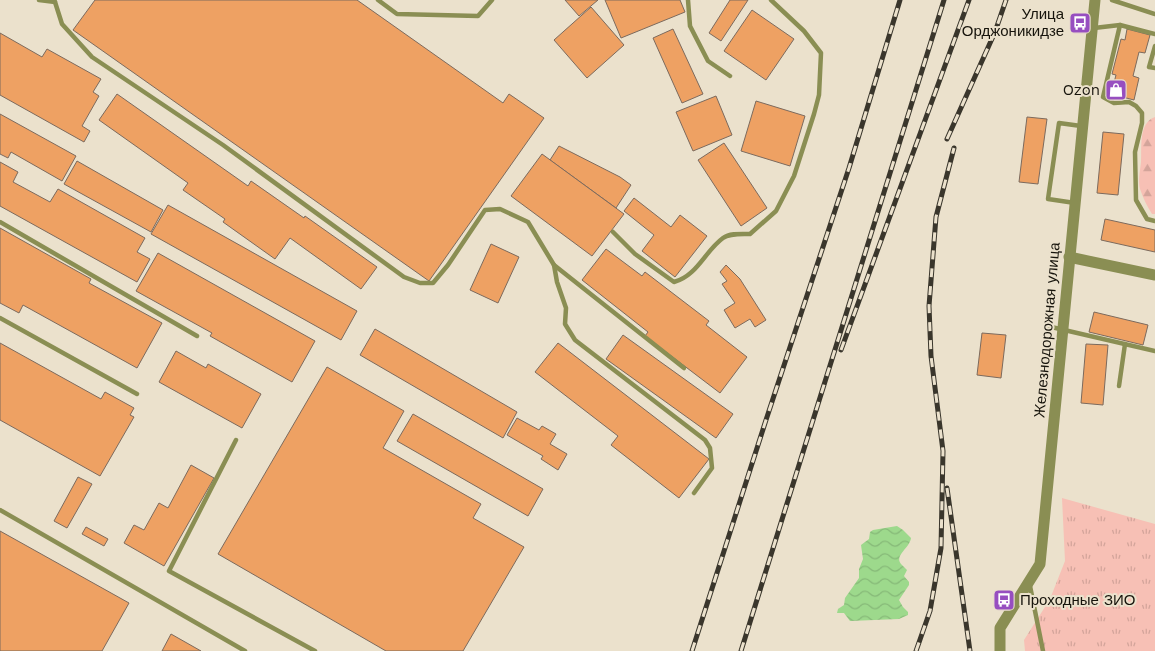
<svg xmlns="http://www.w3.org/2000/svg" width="1155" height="651" viewBox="0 0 1155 651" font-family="'Work Sans',sans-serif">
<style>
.forest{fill:url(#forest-firs)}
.park{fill:url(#park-tufts)}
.water{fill:url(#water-waves)}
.building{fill:#eea163;stroke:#7c6a5d}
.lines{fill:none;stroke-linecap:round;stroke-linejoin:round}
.service{stroke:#8a8e53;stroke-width:4.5}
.tertiary{stroke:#8a8e53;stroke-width:11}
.rail-casing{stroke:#3a362c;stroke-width:5}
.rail{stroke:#ebe1cc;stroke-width:3;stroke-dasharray:9;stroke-linecap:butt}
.labels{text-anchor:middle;stroke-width:4;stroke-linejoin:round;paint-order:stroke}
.poi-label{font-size:15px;fill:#17140c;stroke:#ebe1cc;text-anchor:end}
.street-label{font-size:15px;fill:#17140c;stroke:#ebe1cc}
</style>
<defs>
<pattern id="forest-firs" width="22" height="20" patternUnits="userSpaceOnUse" patternTransform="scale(1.25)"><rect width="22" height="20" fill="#f7c0b5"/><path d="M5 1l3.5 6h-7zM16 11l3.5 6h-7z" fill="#d3a49a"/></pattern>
<pattern id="park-tufts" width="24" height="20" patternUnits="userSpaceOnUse" patternTransform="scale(1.25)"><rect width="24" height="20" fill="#f7c0b5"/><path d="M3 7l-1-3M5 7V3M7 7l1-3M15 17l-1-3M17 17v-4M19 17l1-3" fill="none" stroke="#d3a49a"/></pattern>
<pattern id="water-waves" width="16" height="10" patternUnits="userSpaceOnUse" patternTransform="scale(1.25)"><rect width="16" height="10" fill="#9dd98c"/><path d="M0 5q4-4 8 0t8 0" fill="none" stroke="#86b978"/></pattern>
</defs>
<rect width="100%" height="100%" fill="#ebe1cc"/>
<path class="forest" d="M1155 117V214H1152C1147 206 1143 198 1140 189 1138 180 1140 171 1141 162 1142 148 1138 123 1155 117Z"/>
<path class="park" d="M1062 498 1155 524V651H1025L1024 640 1050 599 1065 561Z"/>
<path class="water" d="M897 526 903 530 911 538C910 548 894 555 901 564 903 566 905 568 907 570L904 576 909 582V585L899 600 903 607 908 612V615L899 619 850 621 844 613H837L838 609 844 605 845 598 859 578V569L863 559 861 545 869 539 870 532 873 530Z"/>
<g class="building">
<path d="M95 0H357L503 103 509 94 544 118 429 281 73 30Z"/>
<path d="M565 0H598L579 16Z"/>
<path d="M605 0H680L685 12 621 38Z"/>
<path d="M730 0H748L721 41 709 33Z"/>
<path d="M591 7 624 45 587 78 554 40Z"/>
<path d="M752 10 794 39 766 80 724 51Z"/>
<path d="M673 29 703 94 682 103 653 38Z"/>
<path d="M1127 29 1150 35 1145 53 1139 52 1133 76 1139 78 1134 100 1111 94 1116 75 1112 74 1121 39 1125 40Z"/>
<path d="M0 33 42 57 47 49 101 79 93 92 99 96 82 126 90 131 84 142 0 95Z"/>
<path d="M117 94 248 186 251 181 304 218 305 216 377 267 361 289 290 238 275 259 223 222 225 219 183 190 188 183 99 120Z"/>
<path d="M716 96 732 135 693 151 676 112Z"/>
<path d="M756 101 805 116 790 166 741 151Z"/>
<path d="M0 114 76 156 62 181 11 152 8 158 0 154Z"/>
<path d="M1027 117 1047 119 1038 184 1019 182Z"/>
<path d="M1103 132 1124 134 1118 195 1097 193Z"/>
<path d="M724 143 767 208 741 226 698 160Z"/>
<path d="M559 146 620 177 631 185 616 208 550 160Z"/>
<path d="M542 154 624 214 592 256 511 196Z"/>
<path d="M77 161 163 210 151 232 64 184Z"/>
<path d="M0 162 18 172 13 182 50 202 58 189 145 238 137 252 150 259 137 282 0 206Z"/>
<path d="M634 198 671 227 680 215 707 236 675 277 642 251 654 235 624 211Z"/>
<path d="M168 205 357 311 341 340 151 234Z"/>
<path d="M1105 219 1155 230V252L1101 240Z"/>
<path d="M0 228 91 279 89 283 162 323 137 368 23 305 19 313 0 303Z"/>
<path d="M491 244 519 257 498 303 470 290Z"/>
<path d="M606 249 642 276 645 272 709 321 706 325 747 357 720 393 645 336 648 332 582 280Z"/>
<path d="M158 253 315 341 292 382 210 336 212 333 136 291Z"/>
<path d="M726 265 740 279 766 320 755 327 750 319 735 328 724 310 735 303 722 284 727 281 720 272Z"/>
<path d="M1094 312 1148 325 1143 345 1089 332Z"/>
<path d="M375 329 517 412 503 438 360 355Z"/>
<path d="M982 333 1006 335 1001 378 977 375Z"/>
<path d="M623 335 733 414 716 438 606 359Z"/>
<path d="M0 343 101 399 105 392 134 408 130 415 134 417 100 476 0 420Z"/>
<path d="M558 343 709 459 679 498 611 445 618 436 535 372Z"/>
<path d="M1086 344 1108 345 1103 405 1081 403Z"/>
<path d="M176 351 206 368 208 364 261 394 242 428 159 382Z"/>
<path d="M327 367 404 411 383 448 481 504 473 518 524 547 463 651H386L218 554Z"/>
<path d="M413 414 543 489 528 516 397 441Z"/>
<path d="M517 418 539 430 542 426 556 434 550 444 567 454 558 470 541 459 543 456 507 435Z"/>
<path d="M191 465 214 478 164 566 124 543 134 525 144 530 159 503 168 508Z"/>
<path d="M78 477 92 484 67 528 54 521Z"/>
<path d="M86 527 108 539 104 546 82 534Z"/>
<path d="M0 531 129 603 102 651H0Z"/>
<path d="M171 634 201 651H162Z"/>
</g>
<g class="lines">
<g class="service">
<path d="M39 0 55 2"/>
<path d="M378 0 397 14 478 16 492 0"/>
<path d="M688 0 690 26 708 61 730 76"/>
<path d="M1112 0 1155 14"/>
<path d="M55 2 62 24 92 57 223 145 404 277 420 283H433L448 265 485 210 500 209 528 222 554 265 557 282 566 308 565 324 575 340 705 440 710 448 712 468 694 493"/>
<path d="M1120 25 1103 97 1114 103 1129 102 1136 106 1142 113V123L1135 152 1136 200 1147 219 1155 221"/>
<path d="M1094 28 1120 25 1155 34"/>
<path d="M1155 46 1149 67 1155 68"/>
<path d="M1075 203 1048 199 1059 123 1081 126"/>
<path d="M0 222 197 336"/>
<path d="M613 232 635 254 674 282C697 276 705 251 723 238 730 233 741 234 750 234L776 211 794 176 814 114 819 95 821 53 804 31 771 0"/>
<path d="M554 265 684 368"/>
<path d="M0 318 137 394"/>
<path d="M1047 326 1155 351"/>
<path d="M1119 386 1125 344"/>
<path d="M236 440 169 571 315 651"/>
<path d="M0 510 245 651"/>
<path d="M1030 586 1043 651"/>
</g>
<g class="tertiary">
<path d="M1069 257 1155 275"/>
<path d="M1000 651V628L1040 564 1095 0"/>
</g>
<g class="rail-casing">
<g id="rail">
<path d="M947 139 995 32 1006 0"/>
<path d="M841 350 969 0"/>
<path d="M947 488 970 651"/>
<path d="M692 651 766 420 849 168 900 0"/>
<path d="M741 651 944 0"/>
<path d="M916 651 930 611 941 548 943 451 931 356 929 306 936 217 954 148"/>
</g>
</g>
<use href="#rail" class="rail"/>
</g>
<defs>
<g id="bus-square" transform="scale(1.125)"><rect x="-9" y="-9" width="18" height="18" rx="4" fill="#974ec0" stroke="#ebe1cc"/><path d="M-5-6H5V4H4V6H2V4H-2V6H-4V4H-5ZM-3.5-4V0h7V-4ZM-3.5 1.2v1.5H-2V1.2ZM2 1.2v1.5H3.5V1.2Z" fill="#fff"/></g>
<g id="shop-square" transform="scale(1.125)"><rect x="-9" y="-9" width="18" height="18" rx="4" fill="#974ec0" stroke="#ebe1cc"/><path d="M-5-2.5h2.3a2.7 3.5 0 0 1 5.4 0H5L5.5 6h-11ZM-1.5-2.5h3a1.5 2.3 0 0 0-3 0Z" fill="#fff"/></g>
</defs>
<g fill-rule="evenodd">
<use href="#bus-square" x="1080" y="23"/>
<use href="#shop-square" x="1116" y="90"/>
<use href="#bus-square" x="1004" y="600"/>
</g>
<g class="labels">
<g class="poi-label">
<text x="1064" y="19">Улица<tspan x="1064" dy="17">Орджоникидзе</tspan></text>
<text x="1100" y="95">Ozon</text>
<text x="1020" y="605" text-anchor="start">Проходные ЗИО</text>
</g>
<g class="street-label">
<text transform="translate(1047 330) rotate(-85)" y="5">Железнодорожная улица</text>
</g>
</g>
</svg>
